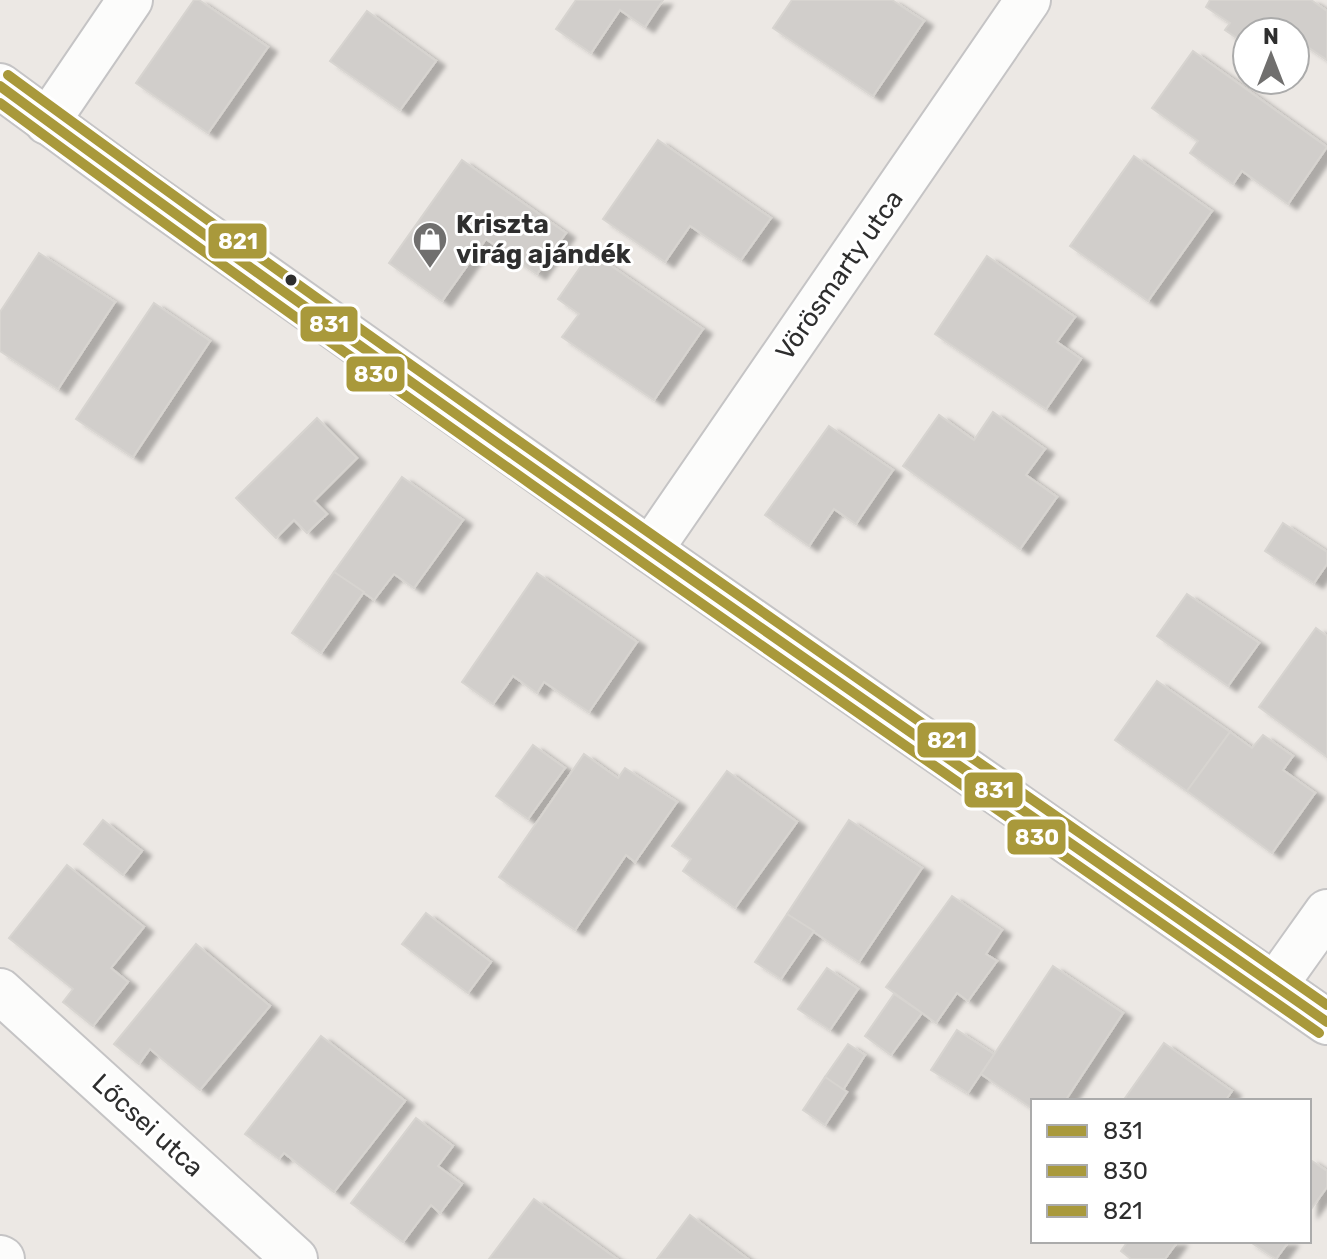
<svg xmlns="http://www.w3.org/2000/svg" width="1327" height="1259" viewBox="0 0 1327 1259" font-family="Rubik,sans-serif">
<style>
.building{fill:#d1cecb;stroke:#d7d4d0;stroke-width:2;filter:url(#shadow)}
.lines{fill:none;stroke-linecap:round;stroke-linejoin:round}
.minor-casing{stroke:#c5c4c5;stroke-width:48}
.tertiary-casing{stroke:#c5c4c5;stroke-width:48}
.minor{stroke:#fcfcfb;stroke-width:44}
.tertiary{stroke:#fcfcfb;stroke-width:44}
.bus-1-casing{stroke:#fff;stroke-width:16}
.bus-2-casing{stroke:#fff;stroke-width:16}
.bus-3-casing{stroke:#fff;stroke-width:16}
.bus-1{stroke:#a9993b;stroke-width:10}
.bus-2{stroke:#a9993b;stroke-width:10}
.bus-3{stroke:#a9993b;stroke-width:10}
.bus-dot{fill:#2e2e2e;stroke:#fff;stroke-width:3}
.labels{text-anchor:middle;stroke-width:6;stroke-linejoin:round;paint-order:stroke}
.poi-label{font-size:26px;font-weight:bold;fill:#2e2e2e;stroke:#fff;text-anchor:start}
.street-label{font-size:26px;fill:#2e2e2e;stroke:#fff}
.line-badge{stroke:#fff;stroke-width:3}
.badge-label{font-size:22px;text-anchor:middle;font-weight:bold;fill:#fff}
</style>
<defs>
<filter id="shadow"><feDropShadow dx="9" dy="5" stdDeviation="2" flood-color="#0004"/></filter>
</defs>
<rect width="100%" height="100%" fill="#ece8e4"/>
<g class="building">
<path d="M194 0H199L268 47 208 133 136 83Z"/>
<path d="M576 0H663L645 27 620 10 591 53 556 29Z"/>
<path d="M792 0H892L924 21 873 96 773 28Z"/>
<path d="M1210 0H1311L1327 11V60L1297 40 1295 43V32H1247V45L1225 30 1230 23 1206 7Z"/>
<path d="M367 11 436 61 400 110 330 61Z"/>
<path d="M1193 51 1327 147 1288 204 1242 171 1233 184 1190 153 1198 141 1152 108Z"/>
<path d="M658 140 771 218 741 260 690 226 665 262 603 219Z"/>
<path d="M1134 156 1212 211 1148 301 1070 246Z"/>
<path d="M462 160 566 233 537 274 486 239 442 301 389 263Z"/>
<path d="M591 252 703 329 654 400 562 337 579 314 558 299Z"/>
<path d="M39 253 115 302 58 389 0 351V312Z"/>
<path d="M987 256 1075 317 1057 342 1081 359 1046 409 935 334Z"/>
<path d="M154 303 210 341 133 457 76 419Z"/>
<path d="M993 412 1045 449 1026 475 1057 497 1020 549 903 466 939 415 974 440Z"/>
<path d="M317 418 357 458 314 501 327 514 307 533 294 520 276 538 236 498Z"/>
<path d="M829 426 893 470 856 524 834 509 809 546 765 515Z"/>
<path d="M402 477 463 520 414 588 394 574 374 600 334 572Z"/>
<path d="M1283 523 1327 552V564L1314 583 1265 551Z"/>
<path d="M334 572 364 592 321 653 292 633Z"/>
<path d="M537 573 637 642 589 712 544 682 537 693 513 676 493 704 462 682Z"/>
<path d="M1187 594 1259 643 1228 686 1157 636Z"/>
<path d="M1316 628 1327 636V757L1259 707Z"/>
<path d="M1157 681 1230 732 1187 791 1115 740Z"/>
<path d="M1230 732 1252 748 1263 735 1293 756 1283 770 1315 793 1272 853 1187 791Z"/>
<path d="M533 745 565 768 528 819 496 796Z"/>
<path d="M584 754 618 778 625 768 677 802 635 862 626 855 575 930 499 877Z"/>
<path d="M727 771 797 822 735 908 683 871 691 859 672 846Z"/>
<path d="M103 820 142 851 123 875 84 844Z"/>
<path d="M849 820 922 868 859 962 787 914Z"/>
<path d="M67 865 144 927 111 968 128 982 93 1026 63 1002 73 989 9 938Z"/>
<path d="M952 896 1002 930 986 954 997 961 968 1001 957 993 936 1023 886 987Z"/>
<path d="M426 913 491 962 468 993 402 944Z"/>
<path d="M787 914 814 931 781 979 755 962Z"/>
<path d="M196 944 270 1006 200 1090 150 1049 139 1064 114 1044Z"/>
<path d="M1053 966 1123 1013 1065 1101H1033V1109L981 1074Z"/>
<path d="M827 968 858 989 830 1030 798 1009Z"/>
<path d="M894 994 922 1013 891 1055 865 1036Z"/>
<path d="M957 1030 994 1054 968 1093 931 1070Z"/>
<path d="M321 1036 405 1101 334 1192 284 1153 279 1159 245 1134Z"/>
<path d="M1164 1043 1232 1091 1225 1101H1123Z"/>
<path d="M848 1044 865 1055 843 1090 825 1077Z"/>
<path d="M825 1077 847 1092 825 1125 803 1110Z"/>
<path d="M416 1118 453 1146 438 1166 462 1184 440 1213 431 1205 403 1242 351 1203Z"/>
<path d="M1309 1159 1327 1171V1187L1309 1212Z"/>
<path d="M534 1199 617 1259H489Z"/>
<path d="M690 1215 748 1259H657Z"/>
<path d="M1128 1241H1178L1165 1259H1131L1121 1251Z"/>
<path d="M1249 1241H1289L1276 1259Z"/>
</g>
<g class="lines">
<g class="minor-casing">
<g id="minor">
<path d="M47 122 130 0"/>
<path d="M650 550 1028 0"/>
<path d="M1275 985 1327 912"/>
<path d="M0 991 295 1259"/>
<path d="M0 1258 2 1259"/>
</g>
</g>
<g class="tertiary-casing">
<path id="tertiary" d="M0 86 139 188 650 550 1327 1022"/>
</g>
<use href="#minor" class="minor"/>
<use href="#tertiary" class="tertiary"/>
<g class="bus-1-casing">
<path id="bus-1" d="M0 86C436 406 883 712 1327 1022"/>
</g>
<g class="bus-2-casing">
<path id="bus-2" d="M0 103C434 422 878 726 1319 1033"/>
</g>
<g class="bus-3-casing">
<path id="bus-3" d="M8 75C442 393 886 697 1327 1005"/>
</g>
<use href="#bus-1" class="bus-1"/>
<use href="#bus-2" class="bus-2"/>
<use href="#bus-3" class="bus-3"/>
</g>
<defs>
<g id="shop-pin" transform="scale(1.8)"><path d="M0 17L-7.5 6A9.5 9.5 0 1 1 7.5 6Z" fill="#706f6e" stroke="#fff"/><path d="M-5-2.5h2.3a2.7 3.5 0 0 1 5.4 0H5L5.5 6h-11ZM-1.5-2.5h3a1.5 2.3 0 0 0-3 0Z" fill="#fff"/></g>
</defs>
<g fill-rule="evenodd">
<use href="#shop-pin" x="430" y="239"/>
</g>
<circle class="bus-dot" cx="291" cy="280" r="7"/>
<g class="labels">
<g class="poi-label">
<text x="456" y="233">Kriszta<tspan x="456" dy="30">virág ajándék</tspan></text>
</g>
<g class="street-label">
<text transform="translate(839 275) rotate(-55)" y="9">Vörösmarty utca</text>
<text transform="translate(148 1125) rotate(42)" y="9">Lőcsei utca</text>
</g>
</g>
<g class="line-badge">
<rect x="207" y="222" width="61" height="38" rx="8" fill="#a9993b"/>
<rect x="299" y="305" width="60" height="38" rx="8" fill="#a9993b"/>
<rect x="345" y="355" width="61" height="38" rx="8" fill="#a9993b"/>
<rect x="916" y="721" width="61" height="38" rx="8" fill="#a9993b"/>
<rect x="963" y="771" width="61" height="38" rx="8" fill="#a9993b"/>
<rect x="1006" y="818" width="61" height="38" rx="8" fill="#a9993b"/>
</g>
<g class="badge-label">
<text x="238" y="249">821</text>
<text x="329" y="332">831</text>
<text x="376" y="382">830</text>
<text x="947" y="748">821</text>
<text x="994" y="798">831</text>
<text x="1037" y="845">830</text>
</g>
<rect x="1031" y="1099" width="280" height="144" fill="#ffffff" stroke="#ababab" stroke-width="2"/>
<rect x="1047" y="1125" width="40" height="12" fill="#a9993b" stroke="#ababab" stroke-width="2"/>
<text x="1103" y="1139" font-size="24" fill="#2e2e2e">831</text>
<rect x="1047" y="1165" width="40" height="12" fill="#a9993b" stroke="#ababab" stroke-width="2"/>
<text x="1103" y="1179" font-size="24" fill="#2e2e2e">830</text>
<rect x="1047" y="1205" width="40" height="12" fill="#a9993b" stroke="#ababab" stroke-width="2"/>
<text x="1103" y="1219" font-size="24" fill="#2e2e2e">821</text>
<g transform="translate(1271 56)"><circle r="38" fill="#ffffff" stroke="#ababab" stroke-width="2"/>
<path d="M0-6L14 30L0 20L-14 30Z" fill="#706f6e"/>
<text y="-12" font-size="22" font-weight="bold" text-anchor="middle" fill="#2e2e2e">N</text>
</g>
</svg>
